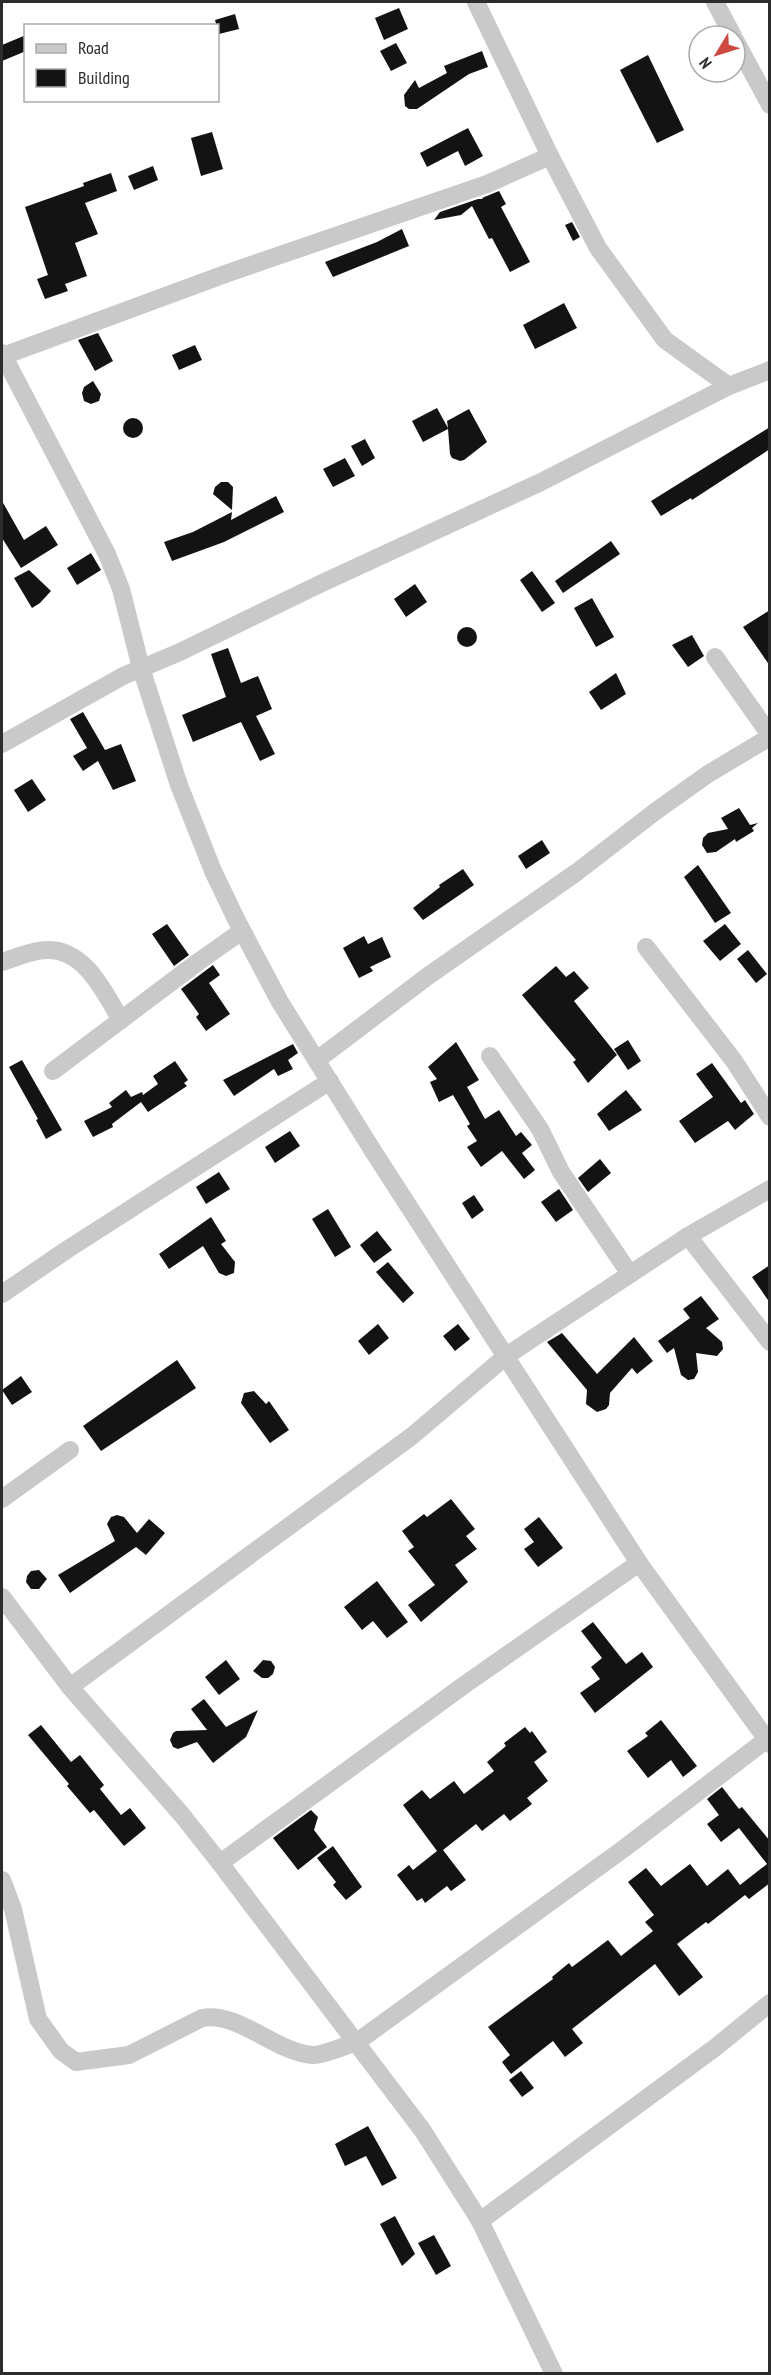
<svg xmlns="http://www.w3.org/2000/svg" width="771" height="2375" viewBox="0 0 771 2375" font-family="'PT Sans Narrow',sans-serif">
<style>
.building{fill:#131313}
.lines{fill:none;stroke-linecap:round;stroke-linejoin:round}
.street{stroke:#c9c9c9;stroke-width:18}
</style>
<rect width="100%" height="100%" fill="#fff"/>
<g class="building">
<path d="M399 8 408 29 384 40 375 18Z"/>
<path d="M235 14 239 29 219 34 215 20Z"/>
<path d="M26 35V51L2 61V45Z"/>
<path d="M396 43 407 63 391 71 380 51Z"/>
<path d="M482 51 488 67 469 74 417 109H409L405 106 404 95 415 80 419 88 447 73 444 66Z"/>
<path d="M648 55 684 130 657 143 620 70Z"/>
<path d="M468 128 483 156 465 166 458 151 427 167 420 153Z"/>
<path d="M212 132 223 169 201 176 191 138Z"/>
<path d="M153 166 158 180 134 190 128 176Z"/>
<path d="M111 173 117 191 85 203 98 234 75 243 87 276 65 284 68 291 45 299 37 279 48 275 25 207 84 186 83 183Z"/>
<path d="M499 191 506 204 501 207 530 262 510 272 492 238 489 239 472 206 461 215 434 220 440 212 478 199H483L482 198Z"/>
<path d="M572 222 580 237 573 241 565 225Z"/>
<path d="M402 229 409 246 333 277 325 262 377 242Z"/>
<path d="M564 303 577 328 535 349 523 325Z"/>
<path d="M98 333 113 361 95 371 78 340Z"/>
<path d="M195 345 202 360 179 370 172 355Z"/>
<path d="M93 381 101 394 99 401 91 404 84 401 82 393 84 387Z"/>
<path d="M437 408 448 428 447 421 469 409 487 442 464 460 460 461 452 458 450 454 448 429 423 442 412 421Z"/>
<circle cx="133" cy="428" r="10"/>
<path d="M770 427V449L692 500 691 498 661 516 651 501Z"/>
<path d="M365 439 375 458 362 466 351 446Z"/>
<path d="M345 458 355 476 333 487 323 469Z"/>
<path d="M221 482H228L233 487 232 510 213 494 215 487Z"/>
<path d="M276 496 284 512 224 542 172 561 164 542 193 532 232 512 231 520Z"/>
<path d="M2 501 24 540 46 526 58 545 21 568 2 538Z"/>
<path d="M611 541 620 554 563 593 555 581Z"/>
<path d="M91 553 101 570 77 585 67 568Z"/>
<path d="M29 570 51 591 40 603 32 608 14 578Z"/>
<path d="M532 571 555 603 542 612 520 580Z"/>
<path d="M415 584 427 602 406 617 394 599Z"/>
<path d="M592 598 614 637 596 647 574 608Z"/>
<path d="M770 610V666L743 627Z"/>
<circle cx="467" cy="637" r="10"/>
<path d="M692 635 704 656 688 667 672 645Z"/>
<path d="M228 648 241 683 258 676 272 709 256 716 275 754 260 761 241 722 193 742 182 715 226 697 211 654Z"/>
<path d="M616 673 626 694 601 710 589 692Z"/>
<path d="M83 712 105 750 121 744 136 781 113 790 98 761 83 771 73 756 87 748 70 719Z"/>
<path d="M32 779 46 800 28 812 14 790Z"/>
<path d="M739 808 750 825 758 823 752 828 754 831 736 842 735 839 716 852 707 853 702 845 703 838 708 833 728 829 721 818Z"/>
<path d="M542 840 550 853 526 869 518 856Z"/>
<path d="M698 865 731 913 715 923 684 877Z"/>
<path d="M463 869 474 885 423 920 413 908 440 887 439 885Z"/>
<path d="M167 924 189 955 174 966 152 934Z"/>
<path d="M725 924 741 944 720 961 703 941Z"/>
<path d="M364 936 368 944 382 937 391 957 370 967 373 971 359 978 343 948Z"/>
<path d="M748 950 767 974 756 983 737 959Z"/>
<path d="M213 965 220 975 209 983 230 1014 206 1031 196 1017 199 1014 181 989Z"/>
<path d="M556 966 566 977 574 971 589 988 574 1001 617 1055 588 1083 573 1062 576 1060 522 995Z"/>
<path d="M628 1040 641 1061 628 1070 614 1049Z"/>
<path d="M456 1042 479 1080 467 1087 485 1119 499 1110 516 1136 521 1132 532 1145 522 1153 535 1170 524 1179 502 1151 481 1167 467 1147 477 1141 467 1126 470 1124 453 1095 439 1102 430 1082 437 1079 428 1067Z"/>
<path d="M293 1044 298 1053 288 1060 293 1069 278 1076 274 1069 234 1096 223 1080Z"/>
<path d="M22 1060 62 1130 46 1139 36 1120 38 1119 9 1067Z"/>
<path d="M175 1061 188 1080 184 1083 187 1086 148 1112 141 1102 112 1124 113 1127 93 1137 84 1121 112 1107 109 1103 126 1090 131 1097 142 1092 143 1095 158 1084 153 1076Z"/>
<path d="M712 1063 741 1103 745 1100 754 1114 735 1130 728 1121 695 1143 679 1121 713 1097 696 1074Z"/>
<path d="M626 1090 642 1110 609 1131 597 1114Z"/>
<path d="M290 1131 300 1146 275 1163 265 1147Z"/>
<path d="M600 1159 611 1173 588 1192 578 1178Z"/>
<path d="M219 1172 230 1189 206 1204 196 1187Z"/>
<path d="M559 1189 573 1210 556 1222 541 1202Z"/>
<path d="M474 1195 484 1210 472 1219 462 1203Z"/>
<path d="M328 1209 351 1247 335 1257 312 1219Z"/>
<path d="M211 1217 226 1241 221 1244 235 1262 234 1273 226 1276 219 1273 203 1246 169 1269 159 1254Z"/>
<path d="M377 1231 392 1250 374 1263 360 1245Z"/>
<path d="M388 1262 414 1293 403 1303 376 1272Z"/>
<path d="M770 1265V1303L752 1277Z"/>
<path d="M701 1296 719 1319 706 1328 722 1342 723 1349 717 1356 696 1353 698 1372 694 1379 688 1380 681 1375 674 1348 667 1353 658 1341 690 1318 683 1309Z"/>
<path d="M378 1324 389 1338 369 1355 358 1341Z"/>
<path d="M458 1324 470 1339 455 1351 443 1336Z"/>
<path d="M562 1333 597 1374 634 1337 653 1361 637 1374 632 1368 610 1393 609 1405 606 1409 597 1412 586 1404 587 1390 547 1342Z"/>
<path d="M177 1360 196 1388 101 1451 83 1426Z"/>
<path d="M21 1376 32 1392 12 1405 2 1390Z"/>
<path d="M254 1391 266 1404 269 1401 289 1430 270 1443 241 1403 244 1393Z"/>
<path d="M451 1499 475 1529 466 1536 477 1549 455 1565 468 1582 421 1622 408 1605 435 1585 408 1551 414 1547 402 1531 424 1514 427 1517Z"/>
<path d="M117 1515 124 1517 137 1533 149 1519 165 1533 146 1555 136 1547 70 1593 58 1575 115 1541 107 1524 111 1517Z"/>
<path d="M539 1517 563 1548 538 1567 524 1549 534 1542 524 1529Z"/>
<path d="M39 1570 47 1579 39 1589H31L26 1582 27 1576 31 1571Z"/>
<path d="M377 1581 408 1622 387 1638 373 1621 362 1630 344 1607Z"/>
<path d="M593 1622 626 1664 642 1652 653 1667 595 1713 580 1693 600 1679 591 1667 602 1658 581 1631Z"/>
<path d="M226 1660 240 1679 219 1695 205 1677Z"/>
<path d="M263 1660 271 1661 275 1667 273 1674 268 1678H262L253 1671Z"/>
<path d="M204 1699 226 1727 258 1710 246 1737 213 1763 197 1742 178 1749 173 1747 170 1740 173 1733 176 1731 207 1730 191 1709Z"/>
<path d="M661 1720 697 1766 683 1777 671 1760 648 1778 627 1751 648 1736 645 1733Z"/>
<path d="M41 1725 71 1762 80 1755 104 1785 100 1789 121 1815 130 1808 146 1828 124 1846 94 1810 90 1813 67 1786 69 1784 28 1735Z"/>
<path d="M525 1727 530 1733 532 1731 547 1752 534 1762 548 1781 527 1798 532 1804 510 1821 504 1814 482 1831 476 1824 443 1850 466 1880 451 1891 447 1886 425 1903 422 1898 417 1901 397 1875 409 1865 413 1870 437 1851 403 1805 422 1790 430 1799 454 1781 464 1794 494 1771 487 1762 506 1746 504 1743Z"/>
<path d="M722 1787 739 1809 742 1807 770 1841V1883L749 1899 745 1895 708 1924 706 1922 677 1944 703 1977 679 1996 655 1964 572 2029 583 2043 565 2057 553 2041 511 2074 502 2062 510 2055 488 2027 553 1979 552 1977 569 1963 572 1967 608 1940 621 1956 653 1931 645 1922 654 1915 628 1882 646 1868 661 1886 690 1864 707 1886 728 1869 740 1885 767 1864 739 1828 721 1842 707 1824 719 1815 707 1799Z"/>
<path d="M311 1810 318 1817 314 1830 327 1847 298 1870 273 1838Z"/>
<path d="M333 1846 362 1887 346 1900 333 1885 336 1882 317 1858Z"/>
<path d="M521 2071 534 2088 522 2097 509 2080Z"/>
<path d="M368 2126 397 2178 382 2186 366 2156 345 2166 335 2144Z"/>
<path d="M395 2216 415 2254 402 2266 380 2224Z"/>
<path d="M434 2235 451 2266 436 2275 418 2243Z"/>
</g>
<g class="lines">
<g class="street">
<path d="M476 2 550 156 598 248 665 340 729 386"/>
<path d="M715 2 733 36"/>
<path d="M735 40 770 105"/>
<path d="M2 353 107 554 121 589 141 668 179 785 213 871 236 919 280 1002 373 1151 639 1563 770 1744"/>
<path d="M3 356 228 273 487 184 550 156"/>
<path d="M715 657 770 735"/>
<path d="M2 744 123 676 180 652 320 584 541 482 729 386 770 370"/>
<path d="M646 947 734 1061 770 1117"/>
<path d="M2 962C15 958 32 950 47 950 85 949 104 992 121 1020"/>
<path d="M490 1056 540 1129 561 1172 630 1274"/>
<path d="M317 1060 428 976 577 872 656 811 708 774 770 737"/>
<path d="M53 1071 198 962 242 931"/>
<path d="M688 1236 770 1342"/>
<path d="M2 1294 68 1249 330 1081"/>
<path d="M2 1499 70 1450"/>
<path d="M2 1597 70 1687 182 1815 220 1863 423 2131 480 2221 554 2374"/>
<path d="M70 1687 412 1436 506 1356 688 1236 770 1189"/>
<path d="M220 1863 467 1683 639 1563"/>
<path d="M2 1880 13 1909 38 2019 61 2051 76 2062 129 2055 202 2018C238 2011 275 2052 312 2055 322 2056 346 2045 357 2042L626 1847 766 1740"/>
<path d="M480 2221 716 2047 770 2003"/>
</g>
</g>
<rect width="771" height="2375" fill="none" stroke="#2c2c2c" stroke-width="6"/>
<rect x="24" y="24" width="195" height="78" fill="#ffffff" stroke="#ababab" stroke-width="1.5"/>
<rect x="36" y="44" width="30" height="9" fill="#c9c9c9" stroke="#ababab" stroke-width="1.5"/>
<text x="78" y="54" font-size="18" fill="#2c2c2c">Road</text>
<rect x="36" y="69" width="30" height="18" fill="#131313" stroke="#ababab" stroke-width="1.5"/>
<text x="78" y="84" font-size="18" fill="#2c2c2c">Building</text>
<g transform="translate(717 54) rotate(232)"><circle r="28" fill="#ffffff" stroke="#ababab" stroke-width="1.5"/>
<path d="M0-4.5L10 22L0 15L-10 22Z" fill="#cf4943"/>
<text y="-9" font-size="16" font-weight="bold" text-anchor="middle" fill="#2c2c2c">N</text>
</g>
</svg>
